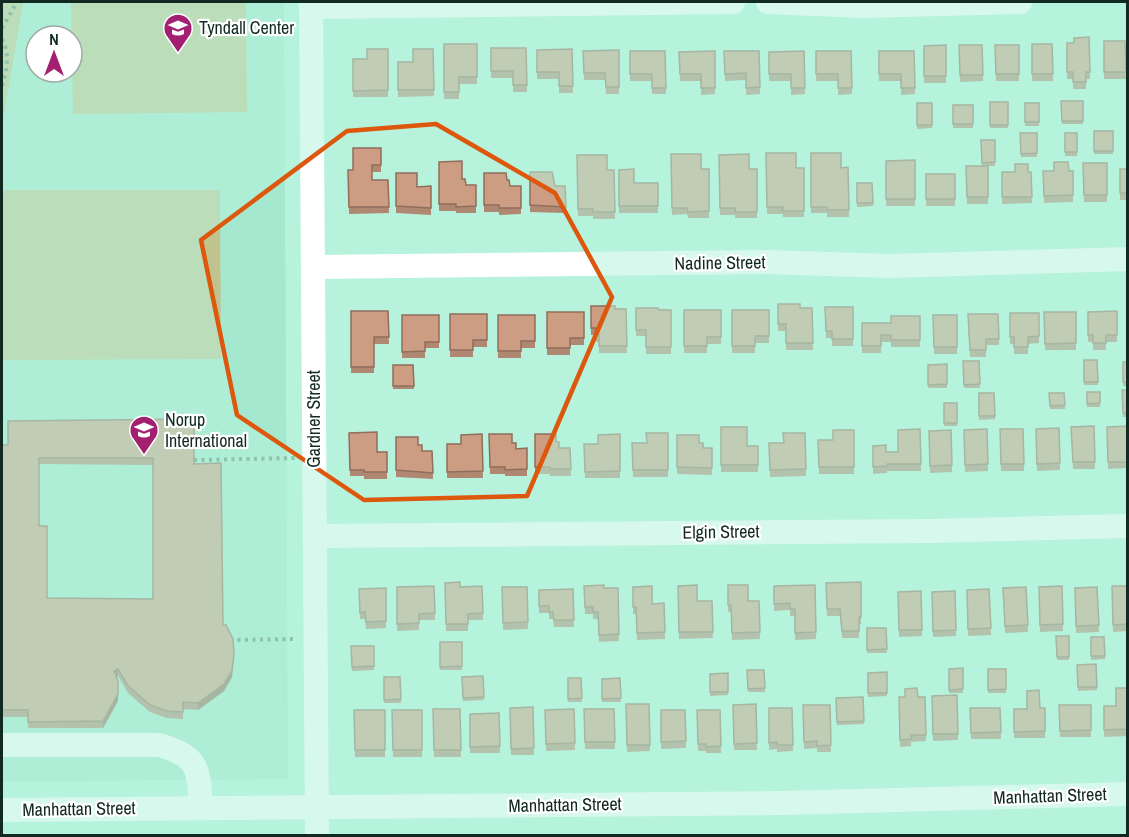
<svg xmlns="http://www.w3.org/2000/svg" width="1129" height="837" viewBox="0 0 1129 837" font-family="'Archivo Narrow',sans-serif">
<style>
.built{fill:#a4e9cf;fill-rule:evenodd}
.green{fill:#c1c38e}
.lines{fill:none;stroke-linecap:round;stroke-linejoin:round}
.path{stroke:#5d8576;stroke-width:4;stroke-dasharray:3 4.5;stroke-linecap:butt}
.minor{stroke:#fff;stroke-width:24}
.wall{fill:#b08771;fill-rule:evenodd}
.shaded-wall{fill:#906e5c}
.building{fill:#cd9d83;stroke:#906e5c;stroke-width:1.5;fill-rule:evenodd}
.marked{fill:none;stroke:#dd570d;stroke-width:4.5;stroke-linejoin:round}
.labels{text-anchor:middle;stroke-width:4.5;stroke-linejoin:round;paint-order:stroke}
.poi-label{font-size:18px;fill:#112920;stroke:#fff;text-anchor:start}
.street-label{font-size:18px;fill:#112920;stroke:#fff}
</style>
<rect width="100%" height="100%" fill="#b7f3dc"/>
<path class="built" d="M2 2H284L288 779 2 782ZM36 36H72V72H36Z"/>
<g class="green">
<path d="M2 2H23L2 126Z"/>
<path d="M71 2H246L247 112 73 114Z"/>
<path d="M2 190H220L221 359 2 360Z"/>
</g>
<g class="lines">
<g class="path">
<path d="M2 28 17 2"/>
<path d="M2 39C10 55 7 70 2 86"/>
<path d="M194 460 295 458"/>
<path d="M230 640 295 639"/>
</g>
<g class="minor">
<path d="M311 2 317 836"/>
<path d="M768 2 864 6 1020 2"/>
<path d="M311 7 733 2"/>
<path d="M313 267 766 262 889 266 1128 259"/>
<path d="M315 536 929 531 1128 526"/>
<path d="M2 745H159C201 757 198 770 201 808"/>
<path d="M2 810 782 803 1128 794"/>
</g>
</g>
<g class="wall">
<path d="M1089 37 1090 79H1086V89H1073V79H1067V43H1074Z"/>
<path d="M1104 41H1125L1126 79H1104Z"/>
<path d="M444 44H477V84H459V99H444Z"/>
<path d="M1032 44H1052L1053 81H1032Z"/>
<path d="M946 45V83H924V46Z"/>
<path d="M959 45H982L983 81 960 82Z"/>
<path d="M995 45H1019V81H996Z"/>
<path d="M491 48H526L527 92H513V78H491Z"/>
<path d="M388 49V97H353V59H367Z"/>
<path d="M433 49 434 96 398 97V62H413Z"/>
<path d="M572 49 573 93H559V79H537V50Z"/>
<path d="M619 50V94H606L605 80H584L583 51Z"/>
<path d="M630 51H665L666 94H652V81H630Z"/>
<path d="M715 51V94L701 95V81H680L679 52Z"/>
<path d="M724 51H759L760 94 746 95V80L725 81Z"/>
<path d="M804 51 805 94 791 95V81H769V52Z"/>
<path d="M816 51H851L852 94 838 95V81H816Z"/>
<path d="M879 51H914L915 94 901 95V81H879Z"/>
<path d="M1061 101H1083V124H1062Z"/>
<rect x="990" y="102" width="18" height="26"/>
<path d="M917 103H932V128L917 129Z"/>
<rect x="1025" y="103" width="14" height="23"/>
<rect x="953" y="105" width="20" height="23"/>
<rect x="1094" y="131" width="19" height="23"/>
<path d="M1020 133H1037V157H1021Z"/>
<rect x="1065" y="133" width="12" height="23"/>
<path d="M981 140H995V166H982Z"/>
<path d="M381 148V172H372V180H388L389 213 349 214 348 170H353Z"/>
<path d="M766 153 796 168H804V217H783V214H767Z"/>
<path d="M811 153 841 168 848 167 849 217H827V213H811Z"/>
<path d="M671 154 701 169H709V218H688L687 214 672 215Z"/>
<path d="M577 155 607 170H614L615 219H593V216H578Z"/>
<path d="M719 155 749 169H757V218H735V215H720Z"/>
<path d="M915 160V206H886V161Z"/>
<path d="M439 162 462 179 466 185H476V213H456V211H439Z"/>
<path d="M1083 163H1107V202H1084Z"/>
<path d="M966 166H988V204H967Z"/>
<rect x="1120" y="169" width="8" height="31"/>
<path d="M619 170 634 183H658V213H619Z"/>
<path d="M1043 171H1073V202L1044 203Z"/>
<path d="M530 172 555 186H565L566 213 530 212Z"/>
<path d="M1002 172H1031L1032 203 1002 204Z"/>
<path d="M396 173 417 187 431 186V215L396 213Z"/>
<path d="M484 173 507 180 510 186H521V214L499 215V212H484Z"/>
<rect x="926" y="174" width="29" height="32"/>
<path d="M857 183H872L873 206 857 207Z"/>
<path d="M778 304 800 308H812L813 350H786V331H778Z"/>
<path d="M591 306 626 309 627 353H599V342H596V335H591Z"/>
<path d="M825 307H853V346H832V338H826Z"/>
<path d="M636 308 671 310V354H646V336H636Z"/>
<path d="M684 310H721V344H707V353H684Z"/>
<path d="M732 310H769V343H755V353H732Z"/>
<path d="M351 311H388L389 344H374V373H351Z"/>
<path d="M1117 311V342H1106V350H1093V342H1088V312Z"/>
<path d="M547 312H584V345H570V355H547Z"/>
<path d="M1044 312H1076V350H1045Z"/>
<path d="M1010 313H1039V343L1028 344V354H1014V344H1010Z"/>
<path d="M450 314H487V347H473V357H450Z"/>
<path d="M998 314 999 345H986V357H970L968 321Z"/>
<path d="M402 315H439V348H425V358H402Z"/>
<path d="M498 315H535V348H521V358H498Z"/>
<path d="M933 315H957V354H934Z"/>
<path d="M920 316V347H891V342H881V353H862V323H891Z"/>
<path d="M1084 360H1097L1098 385H1084Z"/>
<path d="M963 361H979L980 388H964Z"/>
<rect x="1123" y="362" width="5" height="24"/>
<path d="M947 364V388H928V365Z"/>
<path d="M393 365H413L414 389H393Z"/>
<path d="M1122 390H1128V417H1123Z"/>
<rect x="1087" y="392" width="13" height="15"/>
<path d="M979 393H994L995 419 979 420Z"/>
<path d="M1049 393H1064L1065 409H1050Z"/>
<rect x="944" y="403" width="13" height="23"/>
<path d="M8 421 194 464 223 625 234 660 232 677 224 691 198 710 183 709V719L167 718 150 712 128 693 118 676 116 677 118 701 103 728H28V717H2V445H8ZM39 464 153 465V599L47 598 39 526Z"/>
<path d="M1094 426 1095 469H1073L1071 427Z"/>
<path d="M1128 426V468L1108 469 1107 427Z"/>
<path d="M721 427 747 446H758V472H721Z"/>
<path d="M1059 428 1060 470 1037 471 1036 429Z"/>
<path d="M920 429 921 471H887V473L873 474V446L886 452H898Z"/>
<path d="M987 429 988 471 965 472 964 430Z"/>
<path d="M1000 429H1023L1024 471H1001Z"/>
<path d="M854 430V474H819L818 440H833Z"/>
<path d="M951 430 952 472 930 473 929 431Z"/>
<path d="M349 433 377 452H387V479H364V476H350Z"/>
<path d="M668 433V477H633L632 443H646Z"/>
<path d="M805 433 806 476 770 477 769 443H784Z"/>
<path d="M482 434 483 478H447V444H461Z"/>
<path d="M489 434 512 443 516 449 527 448V476H505V474H490Z"/>
<path d="M535 434 556 442 559 448H570L571 476H550V474H535Z"/>
<path d="M620 434V478H585L584 444H598Z"/>
<path d="M677 435 699 443 703 448H712V475L677 474Z"/>
<path d="M396 437 418 445 422 451H432L433 479 396 477Z"/>
<path d="M861 582V624H859V638H842L840 616H827L826 583Z"/>
<path d="M445 583 460 587 482 586 483 620H468V631H446Z"/>
<path d="M728 585 748 601H759L760 639 732 640 731 612H728Z"/>
<path d="M815 585 816 639 795 640V616H790V610L774 611V586Z"/>
<path d="M434 586 435 620H419V630L397 631V587Z"/>
<path d="M584 586 604 588H618L619 641 599 642 598 619H593V614H585Z"/>
<path d="M678 586 697 601H712L713 638 679 639Z"/>
<path d="M1062 586 1063 631 1040 632 1039 587Z"/>
<path d="M1112 586H1128V631L1113 632Z"/>
<path d="M502 587H527L528 629 503 630Z"/>
<path d="M633 587 652 604 664 603 665 639 637 640 636 614H633Z"/>
<path d="M1026 587 1028 632 1005 633 1003 588Z"/>
<path d="M1097 587 1099 632 1076 633 1075 588Z"/>
<path d="M386 588V628L366 629 365 619H360L359 589Z"/>
<path d="M573 589 574 627H554L553 619H549V613H539V590Z"/>
<path d="M989 589 991 635 968 636 967 590Z"/>
<path d="M921 591 922 636 899 637 898 592Z"/>
<path d="M955 591 956 636 933 637 932 592Z"/>
<path d="M867 628H886L887 653H867Z"/>
<path d="M1056 636H1069V660H1057Z"/>
<path d="M1091 637H1104L1105 659 1091 660Z"/>
<rect x="440" y="642" width="22" height="28"/>
<path d="M351 646H374V670L352 671Z"/>
<path d="M1096 664 1097 690 1078 691 1077 665Z"/>
<path d="M963 668V693H949V669Z"/>
<rect x="988" y="669" width="18" height="24"/>
<path d="M747 670H764L765 692H748Z"/>
<path d="M887 672V696L868 697V673Z"/>
<path d="M728 673V695L710 696V674Z"/>
<path d="M483 676 484 700 463 701 462 677Z"/>
<path d="M384 677H400L401 703H384Z"/>
<path d="M568 678H581L582 702H568Z"/>
<path d="M620 678 621 702H602V679Z"/>
<path d="M1128 688V736L1104 737V706H1116Z"/>
<path d="M957 695 958 740 933 741 932 696Z"/>
<path d="M863 697 864 724 837 725 836 698Z"/>
<path d="M899 697H925L926 741 911 742V746L900 747Z"/>
<path d="M626 704H649L650 751 627 752Z"/>
<path d="M756 704 757 750H734L733 705Z"/>
<path d="M803 705H830L831 752H817V748L804 749Z"/>
<path d="M1059 705H1091V737H1060Z"/>
<path d="M533 707 534 755H511L510 708Z"/>
<path d="M769 708H792L793 751 777 752V749L769 750Z"/>
<path d="M970 708H1000L1001 739H971Z"/>
<path d="M1040 708H1045V738H1014V709Z"/>
<path d="M433 709H460L461 757H434Z"/>
<path d="M574 709 575 750 546 751 545 710Z"/>
<path d="M584 709H614L615 749H585Z"/>
<path d="M354 710H385V757H355Z"/>
<path d="M392 710H422V757H393Z"/>
<path d="M661 710H685L686 748 661 749Z"/>
<path d="M697 710H720L721 753H706V751H698Z"/>
<path d="M499 713 500 753H470V714Z"/>
</g>
<g class="shaded-wall">
<path d="M234 654 232 677 224 691 198 710V703Z"/>
<path d="M118 669V676L114 678V671Z"/>
<path d="M118 694V701L103 728V721Z"/>
</g>
<g class="building">
<path d="M1089 37 1090 72H1086V82H1073V72H1067V43H1074V38Z"/>
<path d="M1104 41H1125L1126 72H1104Z"/>
<path d="M444 44H477V77H459V92H444Z"/>
<path d="M1032 44H1052L1053 74H1032Z"/>
<path d="M946 45V76H924V46Z"/>
<path d="M959 45H982L983 75H960Z"/>
<path d="M995 45H1019V74H996Z"/>
<path d="M491 48H526L527 85H513V71H491Z"/>
<path d="M367 49H388V90L353 91V59H367Z"/>
<path d="M413 49H433L434 90H398V62H413Z"/>
<path d="M572 49 573 86H559V72H537V50Z"/>
<path d="M619 50V87H606L605 73H584L583 51Z"/>
<path d="M630 51H665L666 88H652V74H630Z"/>
<path d="M715 51V88H701V74H680L679 52Z"/>
<path d="M724 51H759L760 87 746 88V73L725 74Z"/>
<path d="M804 51 805 88H791V74H769V52Z"/>
<path d="M816 51H851L852 88H838V74H816Z"/>
<path d="M879 51H914L915 88H901V74H879Z"/>
<path d="M1061 101H1083V121H1062Z"/>
<rect x="990" y="102" width="18" height="23"/>
<rect x="917" y="103" width="15" height="22"/>
<rect x="1025" y="103" width="14" height="19"/>
<rect x="953" y="105" width="20" height="19"/>
<rect x="1094" y="131" width="19" height="20"/>
<path d="M1020 133H1037V153L1021 154Z"/>
<rect x="1065" y="133" width="12" height="19"/>
<path d="M981 140H995V162L982 163Z"/>
<path d="M353 148H381V165H372V180H388L389 207H349L348 170H353Z"/>
<path d="M766 153H796V168H804V211H783V207H767Z"/>
<path d="M811 153H841V168L848 167 849 210H827V207H811Z"/>
<path d="M671 154H701V169H709V211L688 212 687 208H672Z"/>
<path d="M749 154V169H757V212H735V208H720L719 155Z"/>
<path d="M577 155H607V170H614L615 212H593V209H578Z"/>
<path d="M915 160V199H886V161Z"/>
<path d="M462 161V179H465L466 185H476V206L456 207V204H439V162Z"/>
<path d="M1054 162H1068L1069 171H1073V195L1044 196 1043 171H1054Z"/>
<path d="M1083 163H1107V195H1084Z"/>
<path d="M1015 164H1028V172H1031L1032 197H1002V172H1015Z"/>
<path d="M966 166H988V197H967Z"/>
<path d="M634 169V183H658V206H619V170Z"/>
<rect x="1120" y="169" width="8" height="24"/>
<path d="M530 172H552L555 186H565L566 207 530 205Z"/>
<path d="M396 173H417V187L431 186V208L396 206Z"/>
<path d="M484 173H506L507 180H509L510 186H521V208H499V205H484Z"/>
<rect x="926" y="174" width="29" height="25"/>
<path d="M857 183H872L873 203H857Z"/>
<path d="M778 304H800V308H812L813 343H786V324H778Z"/>
<path d="M591 306H615V309H626L627 346H599V335H596V328H591Z"/>
<path d="M825 307H853V339H832V331H826Z"/>
<path d="M636 308H658L659 310H671V347H646V330H636Z"/>
<path d="M684 310H721V337H707V346H684Z"/>
<path d="M732 310H769V336H755V346H732Z"/>
<path d="M351 311H388L389 337H374V367H351Z"/>
<path d="M1117 311V335H1106V343H1093V335H1088V312Z"/>
<path d="M547 312H584V338H570V348H547Z"/>
<path d="M1044 312H1076V343L1045 344Z"/>
<path d="M1010 313H1039V336L1028 337V347H1014V337H1010Z"/>
<path d="M450 314H487V340H473V350H450Z"/>
<path d="M968 314H998L999 339H986V350H970Z"/>
<path d="M402 315H439V342H425V351L402 352Z"/>
<path d="M498 315H535V341H521V351H498Z"/>
<path d="M933 315H957V347H934Z"/>
<path d="M891 316H920V340H891V335H881V346H862V323H891Z"/>
<path d="M1084 360H1097L1098 382H1084Z"/>
<path d="M963 361H979L980 384 964 385Z"/>
<rect x="1123" y="362" width="5" height="20"/>
<path d="M947 364V384L928 385V365Z"/>
<path d="M393 365H413L414 386H393Z"/>
<path d="M1122 390H1128V413H1123Z"/>
<path d="M1087 392H1100V403L1087 404Z"/>
<path d="M979 393H994L995 416H979Z"/>
<path d="M1049 393H1064L1065 405 1050 406Z"/>
<rect x="944" y="403" width="13" height="20"/>
<path d="M194 419V464L221 463 223 625H226L233 639 234 654 232 670 224 684 198 703 183 702V712L167 711 150 705 128 686 118 669 114 671 118 681V694L103 721 28 722V710H2V445H8V421ZM39 458H153V599L47 598V526H39Z"/>
<path d="M1094 426 1095 462H1073L1071 427Z"/>
<path d="M1128 426V462H1108L1107 427Z"/>
<path d="M721 427H747V446H758V465H721Z"/>
<path d="M1059 428 1060 463 1037 464 1036 429Z"/>
<path d="M920 429 921 464H887V466L873 467V446L886 445V452H898V430Z"/>
<path d="M987 429 988 464 965 465 964 430Z"/>
<path d="M1000 429H1023L1024 464H1001Z"/>
<path d="M833 430H854V467H819L818 440H833Z"/>
<path d="M951 430 952 465 930 466 929 431Z"/>
<path d="M377 432V452H387V472H364V470H350L349 433Z"/>
<path d="M646 433H668V470H633L632 443H647Z"/>
<path d="M783 433H805L806 469 770 470 769 443H784Z"/>
<path d="M482 434 483 471 447 472V444H461V435Z"/>
<path d="M489 434H512V443H516V449L527 448V469L505 470V467H490Z"/>
<path d="M535 434H556V442H559V448H570L571 469H550V467H535Z"/>
<path d="M620 434V471L585 472 584 444H598V435Z"/>
<path d="M677 435H699V443H703V448H712V468L677 467Z"/>
<path d="M396 437H418V445H422V451H432L433 473 396 470Z"/>
<path d="M460 582V587L482 586 483 613 468 614V624H446L445 583Z"/>
<path d="M861 582V617H859V631H842L840 609H827L826 583Z"/>
<path d="M604 585V588H618L619 634 599 635 598 612H593V607H585L584 586Z"/>
<path d="M697 585V601H712L713 632H679L678 586Z"/>
<path d="M728 585H748V601H759L760 632 732 633 731 605H728Z"/>
<path d="M815 585 816 632 795 633V609H790V603L774 604V586Z"/>
<path d="M434 586 435 613 419 614V623L397 624V587Z"/>
<path d="M652 586V604L664 603 665 632 637 633 636 607H633V587Z"/>
<path d="M1062 586 1063 624 1040 625 1039 587Z"/>
<path d="M1112 586H1128V624L1113 625Z"/>
<path d="M502 587H527L528 622 503 623Z"/>
<path d="M1026 587 1028 625 1005 626 1003 588Z"/>
<path d="M1097 587 1099 625 1076 626 1075 588Z"/>
<path d="M386 588V621L366 622 365 612 360 613 359 589Z"/>
<path d="M573 589 574 620H554L553 612H549V606H539V590Z"/>
<path d="M989 589 991 628 968 629 967 590Z"/>
<path d="M921 591 922 630H899L898 592Z"/>
<path d="M955 591 956 630 933 631 932 592Z"/>
<path d="M867 628H886L887 649 867 650Z"/>
<path d="M1056 636H1069V657H1057Z"/>
<path d="M1091 637H1104L1105 656H1091Z"/>
<path d="M440 642H462V666L440 667Z"/>
<path d="M351 646H374V666L352 667Z"/>
<path d="M1096 664 1097 687H1078L1077 665Z"/>
<path d="M963 668V689L949 690V669Z"/>
<path d="M988 669H1006V689L988 690Z"/>
<path d="M747 670H764L765 688 748 689Z"/>
<path d="M887 672V693H868V673Z"/>
<path d="M728 673V692H710V674Z"/>
<path d="M483 676 484 697 463 698 462 677Z"/>
<path d="M384 677H400L401 699 384 700Z"/>
<path d="M568 678H581L582 698 568 699Z"/>
<path d="M620 678 621 698 602 699V679Z"/>
<path d="M917 688 918 697H925L926 735H911V739L900 740 899 697H905V689Z"/>
<path d="M1116 688H1128V729L1104 730V706H1116Z"/>
<path d="M1039 690 1040 708H1045V731L1014 732V709H1027V691Z"/>
<path d="M957 695 958 734H933L932 696Z"/>
<path d="M863 697 864 721 837 722 836 698Z"/>
<path d="M626 704H649L650 745H627Z"/>
<path d="M756 704 757 743 734 744 733 705Z"/>
<path d="M803 705H830L831 745 817 746V741L804 742Z"/>
<path d="M1059 705H1091V730L1060 731Z"/>
<path d="M533 707 534 748 511 749 510 708Z"/>
<path d="M769 708H792L793 745H777V742L769 743Z"/>
<path d="M970 708H1000L1001 732 971 733Z"/>
<path d="M433 709H460L461 750H434Z"/>
<path d="M574 709 575 743 546 744 545 710Z"/>
<path d="M584 709H614L615 742H585Z"/>
<path d="M354 710H385V750H355Z"/>
<path d="M392 710H422V750H393Z"/>
<path d="M661 710H685L686 741 661 742Z"/>
<path d="M697 710H720L721 746 706 747V744H698Z"/>
<path d="M499 713 500 746 470 747V714Z"/>
</g>
<path d="M0 0H1129V837H0ZM436 124 555 193 612 297 527 496 364 500 237 415 201 240 347 131Z" fill="#b7f3dc" fill-opacity=".55" fill-rule="evenodd"/>
<path class="marked" d="M436 124 555 193 612 297 527 496 364 500 237 415 201 240 347 131Z"/>
<defs>
<g id="school-pin" transform="scale(1.5)"><path d="M0 17L-7.5 6A9.5 9.5 0 1 1 7.5 6Z" fill="#a2206f" stroke="#fff"/><path d="M0-5L7-2L0 1L-7-2ZM-4 1L0 2.5L4 1V4Q0 6-4 4Z" fill="#fff"/></g>
</defs>
<g fill-rule="evenodd">
<use href="#school-pin" x="178" y="28"/>
<use href="#school-pin" x="144" y="430"/>
</g>
<g class="labels">
<g class="poi-label">
<text x="199" y="34">Tyndall Center</text>
<text x="165" y="426">Norup<tspan x="165" dy="21">International</tspan></text>
</g>
<g class="street-label">
<text transform="translate(720 263) rotate(-1)" y="6">Nadine Street</text>
<text transform="translate(314 419) rotate(-90)" y="6">Gardner Street</text>
<text transform="translate(721 532) rotate(-1)" y="6">Elgin Street</text>
<text transform="translate(1050 796) rotate(-2)" y="6">Manhattan Street</text>
<text transform="translate(565 805) rotate(-1)" y="6">Manhattan Street</text>
<text transform="translate(79 809) rotate(-1)" y="6">Manhattan Street</text>
</g>
</g>
<rect width="1129" height="837" fill="none" stroke="#112920" stroke-width="6"/>
<g transform="translate(54 54)"><circle r="28" fill="#ffffff" stroke="#a0a9a6" stroke-width="1.5"/>
<path d="M0-4.5L10 22L0 15L-10 22Z" fill="#a2206f"/>
<text y="-9" font-size="16" font-weight="bold" text-anchor="middle" fill="#112920">N</text>
</g>
</svg>
